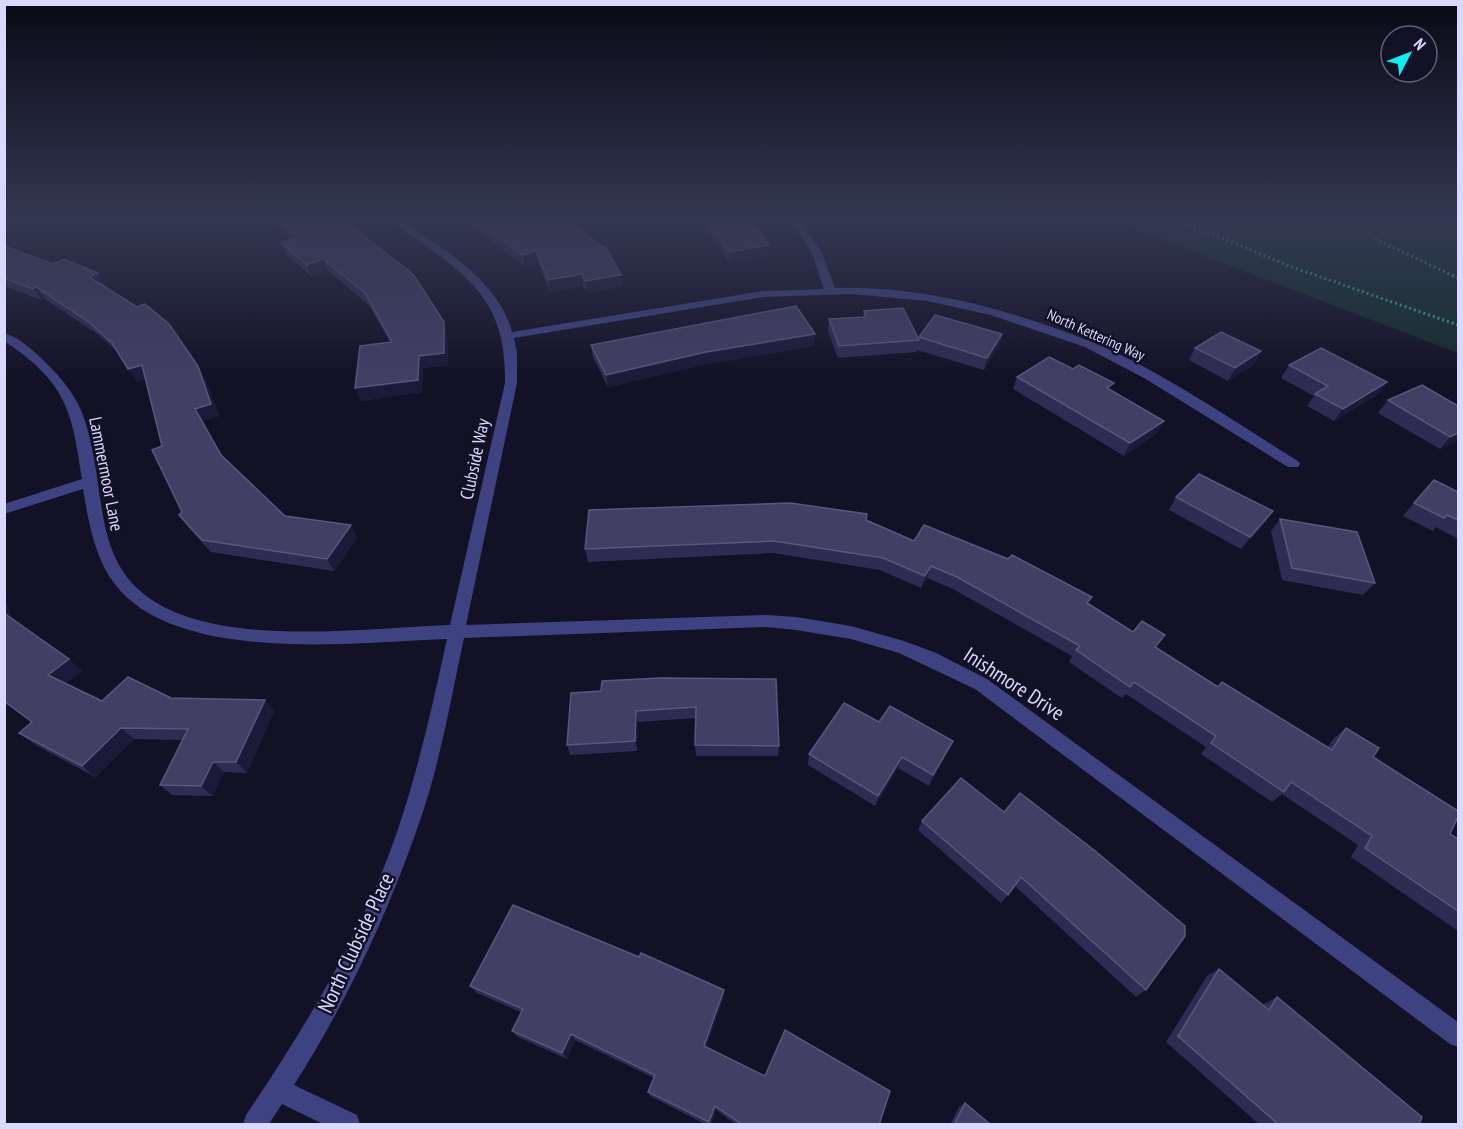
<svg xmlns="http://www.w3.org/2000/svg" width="1463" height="1129" viewBox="0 0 1463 1129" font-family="'PT Sans Narrow',sans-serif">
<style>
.green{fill:#142f2c}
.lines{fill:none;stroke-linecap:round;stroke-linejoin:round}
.path{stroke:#37b19f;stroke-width:3;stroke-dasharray:2 3;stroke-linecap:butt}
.minor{fill:#3f4281;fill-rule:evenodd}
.wall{fill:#302b52}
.shaded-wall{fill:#1d1939}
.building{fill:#423e64;stroke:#5a567c;stroke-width:1.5}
.labels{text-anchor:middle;stroke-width:5;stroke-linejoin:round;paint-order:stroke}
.far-street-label{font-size:15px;fill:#d9d8fd;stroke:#131126}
.street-label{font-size:18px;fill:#d9d8fd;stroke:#131126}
.near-street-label{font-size:21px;fill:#d9d8fd;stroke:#131126}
</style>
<rect width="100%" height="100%" fill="#131126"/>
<path class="green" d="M1111 220H1458V353Z"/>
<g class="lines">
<g class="path">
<path d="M1170 220 1213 234 1289 266 1458 325"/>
<path d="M1375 239 1458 278"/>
</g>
<path class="minor" d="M391 220H402C442 248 499 281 512 332L763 291 824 289 812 253 790 220H800L822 253 835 288C922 285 1012 310 1092 342 1162 371 1233 421 1298 461L1300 464 1298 467H1288L1144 378 1085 347 991 315 927 301 851 294 763 297 514 338 517 353V383L466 625 767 615 796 617 851 626 904 641 936 653 987 679 1458 1022V1047L1450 1044 975 689 899 653 851 639 796 630 767 627 464 638C450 703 439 770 416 832 385 920 344 1007 294 1085L357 1115 360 1124H323L282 1104 269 1124H243L246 1115C306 1026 364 931 398 829 419 767 433 703 447 639 356 642 166 667 109 576 93 549 88 519 83 489L4 514V504L82 479C72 410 66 382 4 341V333C19 337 34 351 45 362 62 378 78 398 85 421 111 502 85 582 188 617 265 642 369 628 450 625L505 383C506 318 485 288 433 251 419 241 403 232 391 220Z"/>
</g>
<g class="wall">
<path d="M272 220H343L447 334 448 365 423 368 422 392 361 401 355 388 390 342 369 305 328 271 312 277 286 255 281 243 292 239Z"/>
<path d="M463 220H564L621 275 623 286 587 293 583 286 550 292 538 262 525 266Z"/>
<path d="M701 220H750L768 257 729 263Z"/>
<path d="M4 246 53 264 98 273 105 285 103 286 205 378 219 416 203 421 223 457 285 516 351 525 357 538 334 571 211 552 188 527 179 515 182 512 162 446 145 379 137 382 119 353 99 335 45 299 42 300 4 286Z"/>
<path d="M864 311 918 339 919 337 1002 334 999 346 984 370 917 350 916 352 838 358 828 331 829 319 863 317Z"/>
<path d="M591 345 814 346 706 364 608 387 593 357Z"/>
<path d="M1195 348 1261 351 1254 364 1228 381 1189 360Z"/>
<path d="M1289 365 1387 382 1378 394 1334 421 1307 406 1314 396 1281 378Z"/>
<path d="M1017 377 1111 390 1157 433 1124 456 1013 389Z"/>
<path d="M1388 400 1458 440 1440 449 1378 413Z"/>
<path d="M1434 480 1458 492V539L1436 527 1433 531 1403 516Z"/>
<path d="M1176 497 1273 511 1264 524 1241 549 1169 510Z"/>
<path d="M1280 519 1375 583 1363 595 1282 580 1271 531Z"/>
<path d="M866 520 914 541 1088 603 1218 687 1328 747 1333 739 1346 728 1373 757 1450 834 1458 839V931L1351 857 1358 845 1282 794 1272 802 1201 754 1206 747 1126 694 1122 698 1069 662 1072 656 953 589 927 578 921 588 880 570 773 553 588 562 585 549Z"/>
<path d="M12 619 82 671 65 683 102 701 171 698 274 711 247 773 224 772 212 796 172 795 160 785 183 740 134 739 95 777 34 744 19 733 32 722Z"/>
<path d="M661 678 779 746 778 756H696L695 745 696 718 638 722 637 751 570 755 567 745 601 691Z"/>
<path d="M879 722 953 741 948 751 929 786 898 768 875 806 808 765 809 754Z"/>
<path d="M1004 812 1146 990 1136 997 1015 886 1001 903 918 830 922 821Z"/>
<path d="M639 957 724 990V997L706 1047 765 1076 879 1125H737L716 1110 711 1125H707L650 1096 648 1092 654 1078 575 1040 567 1059 518 1037 512 1031 521 1012 477 993 470 986Z"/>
<path d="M1219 969 1262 1005 1277 997 1419 1125H1260L1166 1042 1207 976Z"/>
<path d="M965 1103 991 1125H950L959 1107Z"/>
</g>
<g class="shaded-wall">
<path d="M769 245 768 257 729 263V252Z"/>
<path d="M536 250 538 262 525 266 523 255Z"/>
<path d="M323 259 328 271 312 277 307 265Z"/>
<path d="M98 273 105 285 96 289 89 277Z"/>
<path d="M582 274 583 286 550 292 548 280Z"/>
<path d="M621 275 623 286 587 293 585 281Z"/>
<path d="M36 287 45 299 42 300 33 289Z"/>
<path d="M444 322 447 334 448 365 423 368 422 392 361 401 355 388 419 356Z"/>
<path d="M815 334 814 346 706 364 608 387 606 375 706 352Z"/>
<path d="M1002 334 999 346 984 370 987 358Z"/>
<path d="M1261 351 1254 364 1228 381 1235 368Z"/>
<path d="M142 365 150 377 137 382 128 369Z"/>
<path d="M198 366 205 378 219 416 203 421 229 467 195 409Z"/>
<path d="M1387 382 1378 394 1334 421 1343 409Z"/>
<path d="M1164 421 1157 433 1124 456 1130 443Z"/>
<path d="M1458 433V440L1440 449 1450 437Z"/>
<path d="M1273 511 1264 524 1241 549 1250 537Z"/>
<path d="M351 525 357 538 334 571 327 559Z"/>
<path d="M931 566 927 578 921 588 925 576Z"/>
<path d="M4 594 13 621 4 614Z"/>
<path d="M69 659 82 671 61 686 48 675Z"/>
<path d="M265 700 274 711 247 773 236 762Z"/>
<path d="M636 711 638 722 637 751 635 741Z"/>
<path d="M121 728 134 739 95 777 82 766Z"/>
<path d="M953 741 948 751 929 786 933 775Z"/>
<path d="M902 757 898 768 875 806 878 796Z"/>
<path d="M213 762 224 772 212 796 201 786Z"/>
<path d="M724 990V997L704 1052V1046Z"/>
<path d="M571 1034 575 1040 567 1059 562 1053Z"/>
<path d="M715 1106 716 1110 710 1125 709 1122Z"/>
</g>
<g class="building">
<path d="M279 220H343L413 274 444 322V353L419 356 418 380 355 388 360 346 392 342 365 293 323 259 307 265 281 243 298 237Z"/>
<path d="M476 220H564L607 249 621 275 585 281 582 274 548 280 536 250 523 255Z"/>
<path d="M708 220H750L769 245 729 252Z"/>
<path d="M4 246 53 264 64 259 98 273 89 277 137 307 145 304 169 324 198 366 211 404 195 409 221 455 285 516 351 525 327 559 202 540 179 515 182 512 152 450 162 446 142 365 128 369 112 343 90 323 36 287 33 289 4 278Z"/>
<path d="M796 306 815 334 706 352 606 375 591 345Z"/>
<path d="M903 308 919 340 839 346 829 319 866 317 864 311Z"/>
<path d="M935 315 1002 334 987 358 919 337Z"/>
<path d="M1221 332 1261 351 1235 368 1195 348Z"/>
<path d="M1321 348 1387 382 1343 409 1315 394 1328 386 1289 365Z"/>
<path d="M1049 357 1073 369 1079 365 1114 383 1107 388 1164 421 1130 443 1017 377Z"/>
<path d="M1422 385 1458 406V433L1450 437 1388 400Z"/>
<path d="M1199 474 1273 511 1250 537 1176 497Z"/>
<path d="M1434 480 1458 492V520L1447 515 1444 518 1414 503Z"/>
<path d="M790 503 867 514 866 520 914 541 924 525 1008 559 1012 555 1092 597 1087 603 1133 632 1142 621 1165 635 1155 647 1218 687 1222 682 1332 750 1346 728 1379 748 1373 757 1458 811V817L1450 834 1458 839V911L1365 848 1372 836 1291 782 1284 792 1211 743 1216 736 1134 682 1130 687 1076 650 1080 646 957 577 931 566 925 576 883 558 774 541 585 549 589 510Z"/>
<path d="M1280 519 1357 532 1375 583 1292 568Z"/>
<path d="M4 613 69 659 48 675 102 701 128 677 171 698 265 700 236 762H213L201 786 160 785 188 729 121 728 82 766 19 733 32 722 4 701Z"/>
<path d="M661 678 776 679 779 746 695 745 696 707 636 711 635 741 567 745 571 693 601 691 602 681Z"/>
<path d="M844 703 879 722 890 706 953 741 933 775 902 757 878 796 809 754Z"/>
<path d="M961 778 1004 812 1020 793 1094 850 1185 926V936L1146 990 1021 877 1008 895 922 821Z"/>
<path d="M513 905 639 957 641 953 724 990 704 1046 765 1076 785 1030 890 1091 879 1125H743L715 1106 709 1122 648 1092 655 1075 571 1034 562 1053 512 1031 523 1009 470 986Z"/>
<path d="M1219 969 1269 1010 1277 997 1422 1117 1419 1125H1279L1178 1036Z"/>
<path d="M965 1103 991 1125H954Z"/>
</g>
<linearGradient id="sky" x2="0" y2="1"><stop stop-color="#0a0915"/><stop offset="0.58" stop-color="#333852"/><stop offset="1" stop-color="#333852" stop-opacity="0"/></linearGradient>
<rect width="1463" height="378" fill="url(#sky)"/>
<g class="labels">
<g class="far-street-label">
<text transform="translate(1096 335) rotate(24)" y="5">North Kettering Way</text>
</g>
<g class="street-label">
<text transform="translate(475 459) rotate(-78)" y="6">Clubside Way</text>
<text transform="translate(106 474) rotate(79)" y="6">Lammermoor Lane</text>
</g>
<g class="near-street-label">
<text transform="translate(1014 684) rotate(33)" y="7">Inishmore Drive</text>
<text transform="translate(356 943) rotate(-65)" y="7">North Clubside Place</text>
</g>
</g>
<rect width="1463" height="1129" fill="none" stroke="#d9d8fd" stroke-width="12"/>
<g transform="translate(1409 54) rotate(48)"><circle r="28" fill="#131126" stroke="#62617c" stroke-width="1.5"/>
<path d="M0-4.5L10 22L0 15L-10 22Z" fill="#10edf0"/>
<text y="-9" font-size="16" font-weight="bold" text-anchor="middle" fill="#d9d8fd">N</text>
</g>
</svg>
